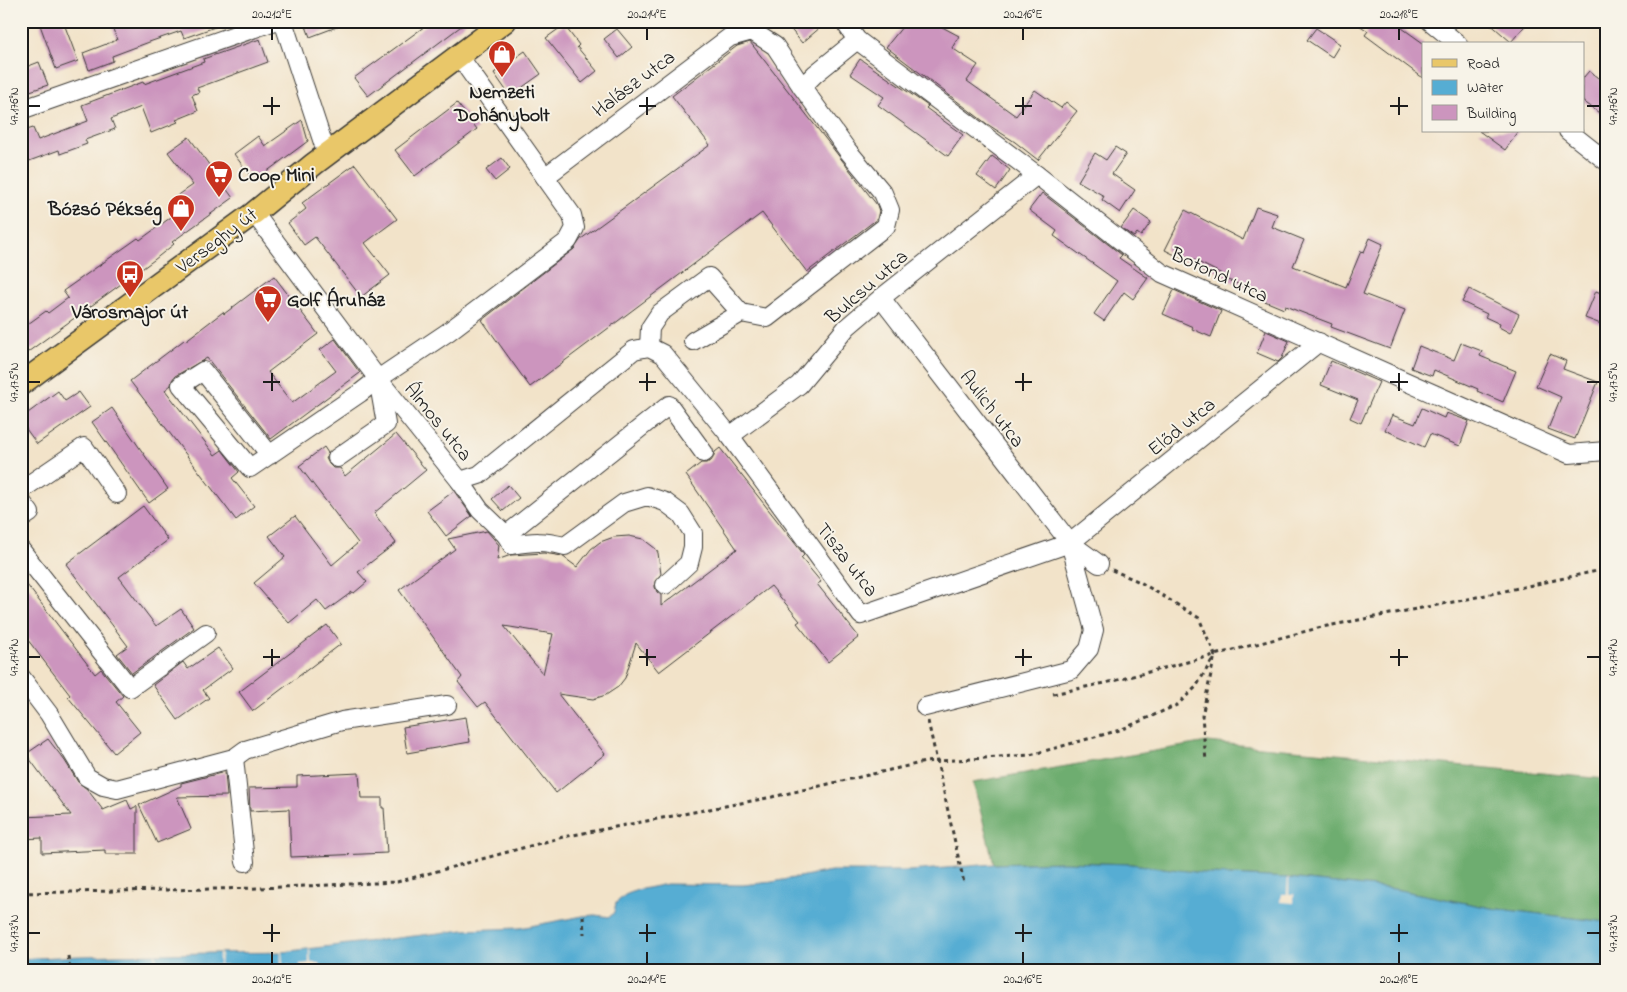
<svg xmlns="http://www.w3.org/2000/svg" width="1627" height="992" viewBox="0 0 1627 992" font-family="'Indie Flower',sans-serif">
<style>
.forest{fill:#6ead70;stroke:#456446}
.water{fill:#56add3;stroke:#396478}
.pier{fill:#f2e3c9}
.building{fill:#cc95be;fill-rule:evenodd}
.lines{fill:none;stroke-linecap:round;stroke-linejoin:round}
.minor-casing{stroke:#3c3a36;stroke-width:20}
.major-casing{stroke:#3c3a36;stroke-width:25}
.path{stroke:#3c3a36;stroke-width:3;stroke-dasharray:4 4;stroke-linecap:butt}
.minor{stroke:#fff;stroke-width:18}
.major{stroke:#e9c769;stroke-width:22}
.path-bridge{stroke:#3c3a36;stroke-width:3;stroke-dasharray:4 4;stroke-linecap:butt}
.ticks{fill:none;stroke:#1c1c1c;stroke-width:2}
.labels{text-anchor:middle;stroke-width:4;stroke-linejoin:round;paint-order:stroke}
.street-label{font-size:20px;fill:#1c1c1c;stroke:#f7f3e8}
.poi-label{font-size:20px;font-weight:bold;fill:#1c1c1c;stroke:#f7f3e8}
.neatline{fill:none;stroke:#1c1c1c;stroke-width:2}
.ticks-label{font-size:12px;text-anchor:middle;fill:#1c1c1c}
</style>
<rect width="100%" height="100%" fill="#f7f3e8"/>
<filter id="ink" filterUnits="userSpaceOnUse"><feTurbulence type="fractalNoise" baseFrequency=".02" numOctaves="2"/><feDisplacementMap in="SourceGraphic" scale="10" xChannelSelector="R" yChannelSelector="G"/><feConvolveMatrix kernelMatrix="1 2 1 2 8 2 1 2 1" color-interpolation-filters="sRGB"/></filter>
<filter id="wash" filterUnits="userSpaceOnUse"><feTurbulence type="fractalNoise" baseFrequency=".0096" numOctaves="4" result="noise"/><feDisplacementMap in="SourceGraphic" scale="20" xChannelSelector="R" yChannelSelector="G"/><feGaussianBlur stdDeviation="1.12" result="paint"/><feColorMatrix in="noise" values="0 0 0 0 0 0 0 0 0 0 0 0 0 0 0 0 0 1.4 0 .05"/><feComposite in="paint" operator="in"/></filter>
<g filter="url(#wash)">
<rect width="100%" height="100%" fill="#f2e3c9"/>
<path class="forest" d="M1207 742 1606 779V922L1491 908 1394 889 1288 878 1210 874 1131 864 1064 862 994 864 973 782Z"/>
<path class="water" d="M1064 862 1131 864 1210 874 1288 878 1394 889 1491 908 1606 922V971H21V959L35 958C94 955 154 954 213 953 236 952 259 953 282 952L464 930 520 928 583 916 595 915 610 917 614 912 616 903 625 895 637 890 667 884 743 885 772 882 831 871H909L994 864Z"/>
<g class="pier">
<path d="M1288 878H1289V894H1294V903L1280 902 1281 894H1287Z"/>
<path d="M310 949 311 963H320V971H300V964L309 963V950Z"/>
<path d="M281 952H282L283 965H290V971H275V966L281 965Z"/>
<path d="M219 953H221L220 965H226V971H213V965H219Z"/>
<path d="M155 954H156V963L164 962 165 971H149V964L155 963Z"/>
</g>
<g id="blocks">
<g class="building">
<path d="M49 21H63L78 61 56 69 40 25Z"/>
<path d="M110 21H226V23L184 38 181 31 152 41 112 56 113 61 89 70 83 53 117 40Z"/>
<path d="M304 21H347V23L310 37Z"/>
<path d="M432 21H468L368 96 354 78Z"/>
<path d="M784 21H828L802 43Z"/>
<path d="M907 21H931L959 36 952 48 978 65 967 81 1016 116 1035 90 1061 108 1066 102 1077 111 1038 160 1015 142 987 124 886 47Z"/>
<path d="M1353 21H1396L1403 26 1402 28 1423 43V78L1365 35 1368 31Z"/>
<path d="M1487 21H1529L1511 42Z"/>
<path d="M564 25 579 45 577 47 597 71 582 83 546 38Z"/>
<path d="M1316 28 1340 44 1332 57 1307 40Z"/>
<path d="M617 29 632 47 619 58 604 39Z"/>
<path d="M260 39 268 62 197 88 199 92 192 95 198 111 176 120 178 122 151 133 141 107 111 119 115 129 85 140 87 144 60 154 59 150 21 164V132L33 128 38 140 88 121 82 105 143 82 144 84 204 62 203 59Z"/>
<path d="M750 42 877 205 879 211 877 219 807 272 762 213 530 387 482 320 574 249 581 239 710 145 672 96 737 46Z"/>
<path d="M525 51 541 74 510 96 494 73Z"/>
<path d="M860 59 908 92 928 106 926 108 963 135 948 156 878 105 884 97 850 74Z"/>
<path d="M39 62 48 85 24 93 21 85V69Z"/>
<path d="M1589 71 1606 84V118L1583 101V78Z"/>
<path d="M457 103 477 129 415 176 395 150Z"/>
<path d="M302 120 308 141 254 181 234 154 258 136 265 146Z"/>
<path d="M1479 131H1519L1505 150Z"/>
<path d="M189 137 233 198 172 242 174 244 154 260 21 357V329L46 311 48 313 68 298 63 291 138 238 140 240 178 212 170 201 193 185 168 152Z"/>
<path d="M1115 147 1126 154 1112 174 1135 190 1120 213 1102 200 1104 196 1078 181 1095 153 1106 160Z"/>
<path d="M992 156 1010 170 996 190 977 176Z"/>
<path d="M502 158 510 169 495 181 486 170Z"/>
<path d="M355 164 397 219 365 243 390 275 361 297 315 237 304 245 288 223 306 209 302 203Z"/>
<path d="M1042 193 1122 255 1119 258 1148 278 1133 299 1124 292 1104 321 1094 314 1117 281 1054 236 1057 231 1029 210Z"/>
<path d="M1256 207 1277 214 1272 227 1304 240 1293 266 1346 287 1361 251 1364 252 1370 238 1383 244 1363 294 1405 310 1390 349 1331 327 1332 324 1285 306 1284 309 1260 299 1262 293 1225 279 1226 276 1188 257 1187 261 1165 250 1185 210 1243 240Z"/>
<path d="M1134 210 1151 222 1141 236 1137 233 1134 237 1121 228Z"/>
<path d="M274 276 318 334 268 372 292 403 336 371 320 350 335 339 360 373 271 439 207 358 175 376 172 380 171 385 165 390 215 455 222 450 239 472 232 478 254 506 236 520 130 381 184 340 185 341 223 312 224 314Z"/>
<path d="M1469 289 1519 314 1510 333 1499 327 1500 324 1485 317 1487 314 1462 302Z"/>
<path d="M1174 290 1221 311 1211 337 1192 329 1193 327 1163 314Z"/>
<path d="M1596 291 1606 295V326L1585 318Z"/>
<path d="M1266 331 1289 341 1282 358 1278 362 1257 353Z"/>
<path d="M1461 343 1482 351 1480 356 1516 371 1503 402 1477 391 1478 389 1434 370 1432 376 1411 368 1419 346 1454 360Z"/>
<path d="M1550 354 1566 361 1563 369 1598 382 1575 439 1548 429 1561 397 1536 386Z"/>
<path d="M1331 361 1379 382 1361 423 1350 418 1358 400 1321 385Z"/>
<path d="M58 391 65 401 79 392 90 407 37 444 21 422V418Z"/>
<path d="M112 408 168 489 149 503 92 422Z"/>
<path d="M1422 408 1444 418 1446 413 1469 421 1460 446 1430 434 1424 447 1385 430 1392 415 1415 424Z"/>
<path d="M396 434 426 470 374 513 396 543 358 572 367 582 354 593 352 592 326 611 317 600 289 623 254 583 285 557 269 536 295 516 332 565 358 543 299 466 324 447 328 453 326 458 329 464 333 468H340L345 476Z"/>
<path d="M720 448 801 551 804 555 801 558 821 582 817 584 859 637 828 662 797 623 800 621 771 586 659 672 636 643 625 678 618 687 606 695 593 699 558 694 605 754 556 793 485 702 478 707 458 682 462 677 399 590 455 549 448 539 487 531 499 545 497 560 511 555 544 553 562 556 577 567 591 549 600 542 614 537 629 536 643 539 656 549 658 553 661 574 655 581V587L657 592 661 595V606L737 549 686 475 701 463H706L711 461 713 458 715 452ZM504 626 553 634 543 674 533 662Z"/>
<path d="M508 485 519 498 503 511 492 499Z"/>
<path d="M454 491 472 516 446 536 427 511Z"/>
<path d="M143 506 168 540 119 577 156 626 181 609 194 628 132 673 117 654 128 646 66 564Z"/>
<path d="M21 577 95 674 101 669 123 696 116 702 140 732 114 753 68 697 70 695 21 631Z"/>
<path d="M327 625 341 644 253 711 239 692Z"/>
<path d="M218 648 233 668 203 690 209 698 178 720 153 685 183 662 188 669Z"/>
<path d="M466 717 470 742 407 753 403 727Z"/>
<path d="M48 739 65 761 78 782 87 789 103 810 127 800 131 809 137 806V854H105V850L42 853V838L21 839V817L71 815 26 754Z"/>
<path d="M225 772 227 796 177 797 191 829 157 843 139 805 181 786V783Z"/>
<path d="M359 773 361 798H382V808H384L387 853 291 857 289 809 250 811 249 788 297 787V776Z"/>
</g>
</g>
</g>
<g filter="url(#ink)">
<use href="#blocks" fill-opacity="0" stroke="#3c3a36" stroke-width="1"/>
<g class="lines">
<g class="minor-casing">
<g id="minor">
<path d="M283 21 327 155"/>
<path d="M844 21 857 40 1037 175 1162 273 1569 454 1606 451"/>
<path d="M1430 21 1458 44"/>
<path d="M459 56 545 177 730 37 752 31 775 46 802 87 815 74 857 40"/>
<path d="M21 110 275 21"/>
<path d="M1568 131 1606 161"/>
<path d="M254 213 378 379 460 481 479 475 634 350 649 347 663 354 730 436 861 615 1070 543 1099 564"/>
<path d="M881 298 1070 543 1094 630 1089 649 1071 670 925 707"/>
<path d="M693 341 741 313 767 318 886 226 890 210 883 193 848 151 802 87"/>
<path d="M649 347 650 328 660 313 709 277 741 313"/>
<path d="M730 436 799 385 847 327 881 298 1037 175"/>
<path d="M270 455 203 371 181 385 250 468 360 393 378 379 448 332 568 241 575 228 572 215 545 177"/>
<path d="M337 458 386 424 378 379"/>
<path d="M460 481 480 510 506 535 669 405 704 453"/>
<path d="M21 490 84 447 117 494"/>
<path d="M21 501 30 513 21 519"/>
<path d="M506 535 512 545C535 541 543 541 565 546L624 503 647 496 665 502 681 514 693 533V547L689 563 665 585"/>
<path d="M1070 543 1319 342"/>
<path d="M21 550 130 688 206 633"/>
<path d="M21 677 49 714 87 777 103 786 117 789 234 758 245 750 342 721 447 705"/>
<path d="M234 758 245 862"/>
</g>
</g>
<g class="major-casing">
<path id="major" d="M21 384 254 213 314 164 505 21"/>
</g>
<g class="path">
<path d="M1112 570 1140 582 1199 618 1215 655 1202 716 1206 761"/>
<path d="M1053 694 1114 681 1322 627 1463 600 1606 569"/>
<path d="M21 893 259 888 397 882 563 837 772 797 925 762 1030 755 1120 730 1177 705 1196 687 1215 655"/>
<path d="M583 916 584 934"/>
<path d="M68 956 70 971"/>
</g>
<use href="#minor" class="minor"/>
<use href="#major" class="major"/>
<path class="path-bridge" d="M928 721 964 883"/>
</g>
</g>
<path class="ticks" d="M272 28V40M647 28V40M1023 28V40M1399 28V40M272 97V115M647 97V115M1023 97V115M1399 97V115M28 106H40M263 106H280M639 106H656M1015 106H1032M1390 106H1408M1587 106H1600M272 373V391M647 373V391M1023 373V391M1399 373V391M28 382H40M263 382H280M639 382H656M1015 382H1032M1390 382H1408M1587 382H1600M272 649V666M647 649V666M1023 649V666M1399 649V666M28 657H40M263 657H280M639 657H656M1015 657H1032M1390 657H1408M1587 657H1600M272 924V942M647 924V942M1023 924V942M1399 924V942M28 933H40M263 933H280M639 933H656M1015 933H1032M1390 933H1408M1587 933H1600M272 952V964M647 952V964M1023 952V964M1399 952V964"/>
<defs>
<g id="shop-pin" transform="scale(1.4375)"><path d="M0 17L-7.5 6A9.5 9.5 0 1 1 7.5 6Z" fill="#c8321e" stroke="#f7f3e8"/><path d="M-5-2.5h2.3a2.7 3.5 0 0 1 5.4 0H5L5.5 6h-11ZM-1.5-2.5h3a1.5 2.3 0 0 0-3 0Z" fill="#fff"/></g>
<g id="supermarket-pin" transform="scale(1.4375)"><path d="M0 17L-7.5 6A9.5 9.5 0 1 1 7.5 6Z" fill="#c8321e" stroke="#f7f3e8"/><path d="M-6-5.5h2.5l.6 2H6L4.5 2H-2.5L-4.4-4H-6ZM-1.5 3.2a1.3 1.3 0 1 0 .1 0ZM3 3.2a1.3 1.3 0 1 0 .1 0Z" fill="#fff"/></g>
<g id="bus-pin" transform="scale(1.4375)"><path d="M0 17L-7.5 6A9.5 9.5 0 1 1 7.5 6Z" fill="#c8321e" stroke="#f7f3e8"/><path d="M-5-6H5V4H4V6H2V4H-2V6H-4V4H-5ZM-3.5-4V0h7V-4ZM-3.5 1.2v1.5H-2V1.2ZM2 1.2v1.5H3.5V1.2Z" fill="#fff"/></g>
</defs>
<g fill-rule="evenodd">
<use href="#shop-pin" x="502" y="54"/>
<use href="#supermarket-pin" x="219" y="174"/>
<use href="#shop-pin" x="181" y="208"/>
<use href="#bus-pin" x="130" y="274"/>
<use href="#supermarket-pin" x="268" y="299"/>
</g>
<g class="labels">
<g class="street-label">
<text transform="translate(633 83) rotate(-37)" y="7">Halász utca</text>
<text transform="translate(216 240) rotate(-37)" y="7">Verseghy út</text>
<text transform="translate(1220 274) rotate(25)" y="7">Botond utca</text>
<text transform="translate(866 286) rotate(-41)" y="7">Bulcsu utca</text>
<text transform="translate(993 408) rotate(52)" y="7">Aulich utca</text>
<text transform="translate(439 421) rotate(51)" y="7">Álmos utca</text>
<text transform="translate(1181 426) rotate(-39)" y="7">Előd utca</text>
<text transform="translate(848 559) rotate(52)" y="7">Tisza utca</text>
</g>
<g class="poi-label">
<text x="502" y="98">Nemzeti<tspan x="502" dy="23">Dohánybolt</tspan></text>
<text x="238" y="181" text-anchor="start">Coop Mini</text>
<text x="162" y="215" text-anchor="end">Bózsó Pékség</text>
<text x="287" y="306" text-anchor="start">Golf Áruház</text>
<text x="130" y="318">Városmajor út</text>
</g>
</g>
<rect width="1627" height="992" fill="none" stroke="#f7f3e8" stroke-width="55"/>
<rect x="1422" y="42" width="162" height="90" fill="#f7f3e8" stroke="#9f9d96"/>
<rect x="1432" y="59" width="25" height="8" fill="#e9c769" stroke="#9f9d96"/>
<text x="1467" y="68" font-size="15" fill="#1c1c1c">Road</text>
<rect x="1432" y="80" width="25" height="15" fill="#56add3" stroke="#9f9d96"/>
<text x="1467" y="92" font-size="15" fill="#1c1c1c">Water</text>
<rect x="1432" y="105" width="25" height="15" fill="#cc95be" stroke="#9f9d96"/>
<text x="1467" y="118" font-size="15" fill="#1c1c1c">Building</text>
<rect x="28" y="28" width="1572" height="936" class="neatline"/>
<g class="ticks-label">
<text x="272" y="18">20.212°E</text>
<text x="647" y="18">20.214°E</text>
<text x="1023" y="18">20.216°E</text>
<text x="1399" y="18">20.218°E</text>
<text transform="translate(14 106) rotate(-90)" y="4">47.176°N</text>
<text transform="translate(1613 106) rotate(-90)" y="4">47.176°N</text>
<text transform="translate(14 382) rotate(-90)" y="4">47.175°N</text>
<text transform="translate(1613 382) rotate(-90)" y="4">47.175°N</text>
<text transform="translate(14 657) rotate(-90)" y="4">47.174°N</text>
<text transform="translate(1613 657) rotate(-90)" y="4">47.174°N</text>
<text transform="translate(14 933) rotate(-90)" y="4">47.173°N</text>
<text transform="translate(1613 933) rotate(-90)" y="4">47.173°N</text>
<text x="272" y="983">20.212°E</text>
<text x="647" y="983">20.214°E</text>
<text x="1023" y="983">20.216°E</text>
<text x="1399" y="983">20.218°E</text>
</g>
</svg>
